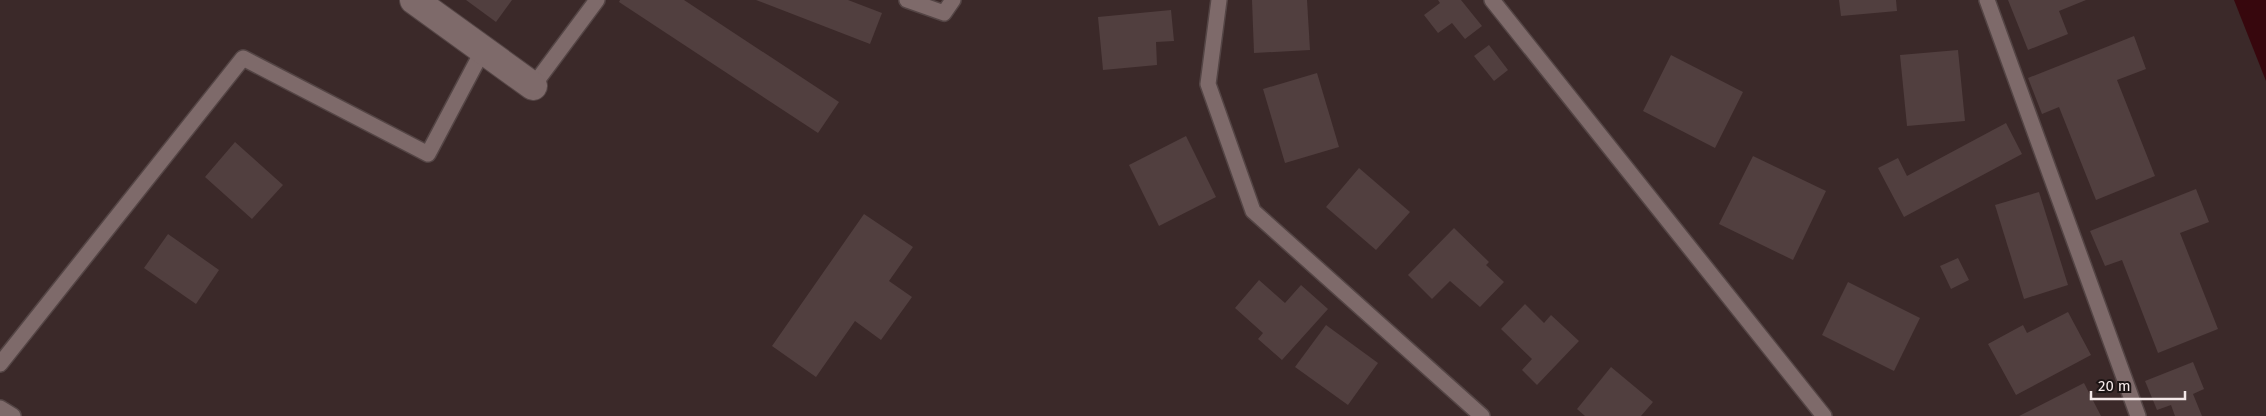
<svg xmlns="http://www.w3.org/2000/svg" width="2266" height="416" viewBox="0 0 2266 416" font-family="'Fira Sans',sans-serif">
<style>
.water{fill:#37070d}
.building{fill:#513f3f}
.lines{fill:none;stroke-linecap:round;stroke-linejoin:round}
.service-casing{stroke:#544545;stroke-width:18}
.minor-casing{stroke:#544545;stroke-width:30}
.service{stroke:#7e6a6a;stroke-width:15}
.minor{stroke:#7e6a6a;stroke-width:28}
</style>
<rect width="100%" height="100%" fill="#3b2929"/>
<path class="water" d="M2234 0H2266V81Z"/>
<g class="building">
<path d="M466 0H512L496 22Z"/>
<path d="M620 0H684L839 102 818 133 619 2Z"/>
<path d="M756 0H848L882 13 870 44Z"/>
<path d="M1252 0H1307L1310 50 1254 53Z"/>
<path d="M1438 0H1461L1482 26 1465 39 1452 23 1438 33 1424 15 1440 3Z"/>
<path d="M1839 0H1896L1897 11 1841 16Z"/>
<path d="M2008 0H2086L2059 11 2068 34 2028 50Z"/>
<path d="M1171 10 1174 41 1156 42 1157 65 1103 70 1098 17Z"/>
<path d="M2134 36 2146 69 2117 80 2155 176 2096 200 2059 107 2042 114 2028 78Z"/>
<path d="M1489 45 1508 70 1494 81 1474 56Z"/>
<path d="M1958 50 1965 121 1907 126 1900 55Z"/>
<path d="M1671 55 1743 92 1715 148 1643 111Z"/>
<path d="M1317 73 1339 147 1285 163 1263 89Z"/>
<path d="M2006 123 2022 154 1904 217 1878 168 1898 158 1907 176Z"/>
<path d="M1186 136 1216 197 1159 226 1129 165Z"/>
<path d="M235 142 283 185 252 219 205 177Z"/>
<path d="M1753 156 1826 191 1793 260 1719 224Z"/>
<path d="M1359 168 1410 212 1376 250 1326 207Z"/>
<path d="M2196 189 2209 222 2180 233 2218 329 2158 353 2122 260 2105 266 2090 231Z"/>
<path d="M2039 192 2068 285 2024 299 1995 205Z"/>
<path d="M864 214 913 247 889 281 912 297 881 340 855 321 816 377 772 346Z"/>
<path d="M1454 228 1489 262 1486 265 1504 282 1480 307 1450 281 1432 299 1408 275Z"/>
<path d="M168 234 219 270 196 304 144 268Z"/>
<path d="M1958 258 1969 280 1951 289 1940 266Z"/>
<path d="M1259 280 1285 303 1301 285 1328 309 1282 360 1258 339 1263 333 1235 308Z"/>
<path d="M1848 282 1920 318 1894 371 1822 335Z"/>
<path d="M1525 304 1544 323 1551 315 1579 341 1537 385 1522 370 1532 359 1501 329Z"/>
<path d="M2068 312 2091 355 2016 395 1988 344 2023 325 2027 333Z"/>
<path d="M1326 325 1378 363 1348 405 1295 367Z"/>
<path d="M2193 362 2204 389 2193 394 2202 416H2175L2171 405 2157 410 2145 381Z"/>
<path d="M1611 367 1653 402 1641 416H1585L1577 409Z"/>
<path d="M2084 383 2101 416H2019Z"/>
</g>
<g class="lines">
<g class="service-casing">
<g id="service">
<path d="M907 0 944 13 953 0"/>
<path d="M1219 0 1208 84 1253 211 1482 416"/>
<path d="M1492 0 1824 416"/>
<path d="M1987 0 2138 416"/>
<path d="M533 86 597 0"/>
<path d="M0 364 243 58 428 154 483 50"/>
<path d="M0 408 13 416"/>
</g>
</g>
<g class="minor-casing">
<path id="minor" d="M414 0 533 86"/>
</g>
<use href="#service" class="service"/>
<use href="#minor" class="minor"/>
</g>
<path d="M2091 391v8h94v-8" fill="none" stroke="#f4e8e8" stroke-width="2.5"/>
<text x="2098" y="391" font-size="15" fill="#f4e8e8" stroke="#1c1414" stroke-width="4" paint-order="stroke">20 m</text>
</svg>
